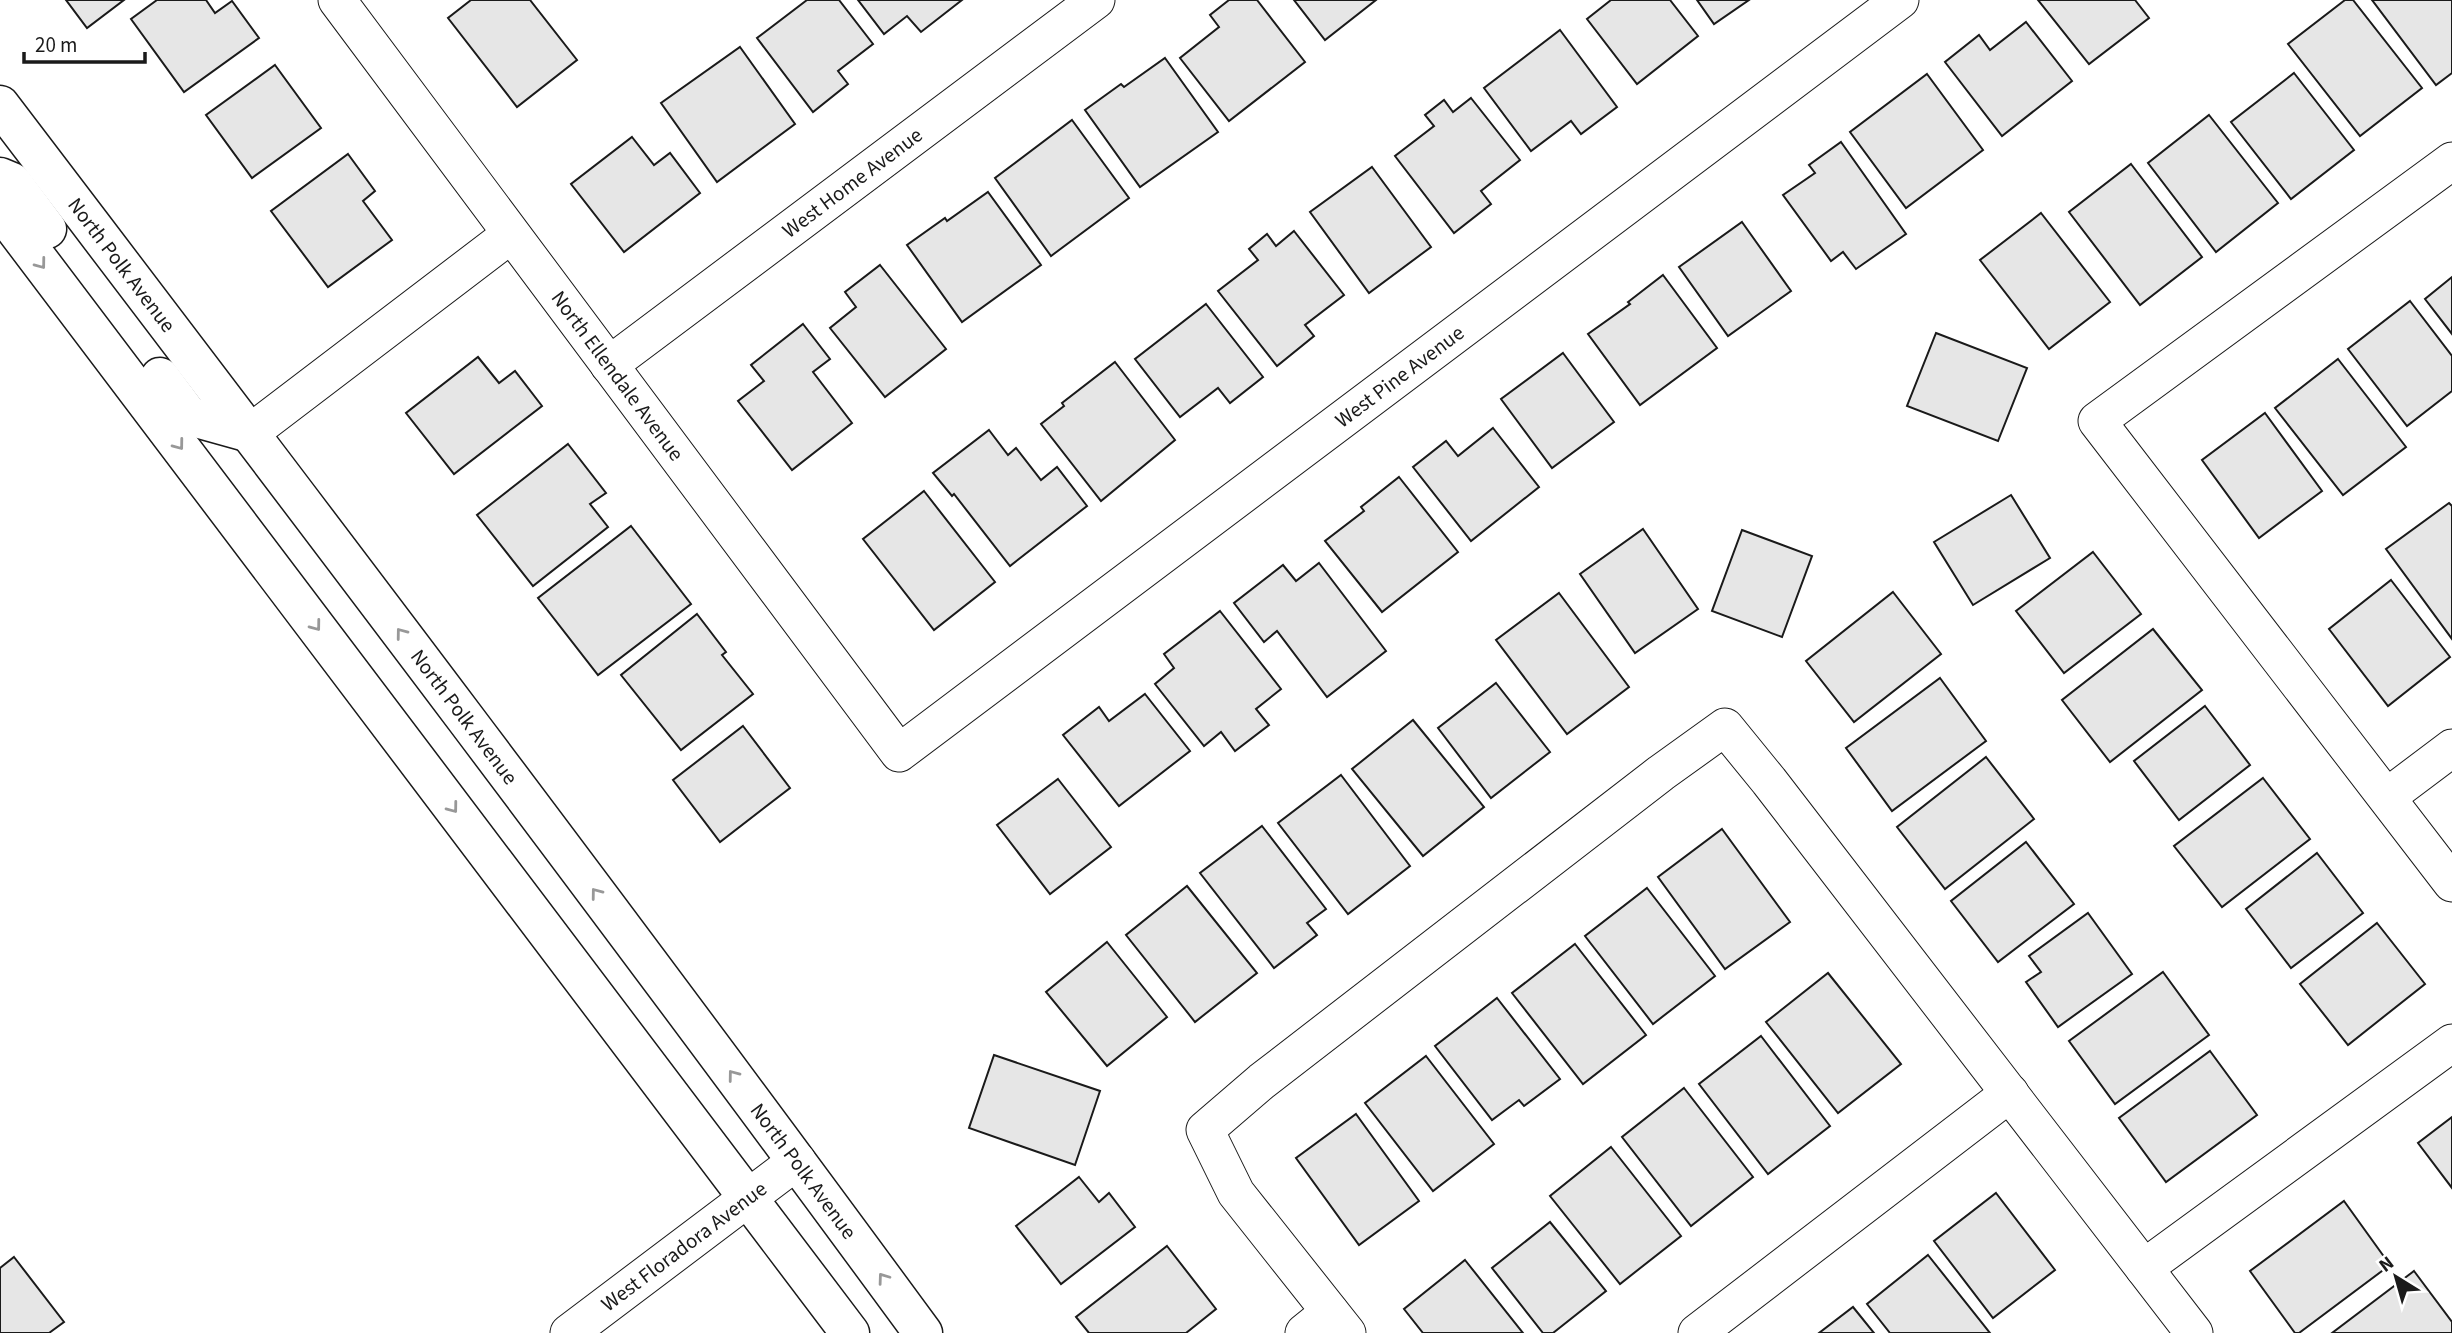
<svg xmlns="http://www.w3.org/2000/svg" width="2452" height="1333" viewBox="0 0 2452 1333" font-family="'Source Sans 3',sans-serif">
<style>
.building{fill:#e6e6e6;stroke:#1a1a1a;stroke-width:2}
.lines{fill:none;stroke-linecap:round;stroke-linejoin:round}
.minor-casing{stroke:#1a1a1a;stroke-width:39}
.secondary-casing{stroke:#1a1a1a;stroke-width:41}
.minor{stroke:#fff;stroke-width:37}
.secondary{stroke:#fff;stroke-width:38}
.oneway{stroke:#989898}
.labels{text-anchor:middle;stroke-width:5;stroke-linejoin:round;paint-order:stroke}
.street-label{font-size:21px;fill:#1a1a1a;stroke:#fff}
</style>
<rect width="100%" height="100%" fill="#fff"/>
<g class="building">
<path d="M66 0H124L87 28Z"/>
<path d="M157 0H206L215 13 232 1 259 38 184 92 131 19Z"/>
<path d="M471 0H530L577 60 517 107 448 18Z"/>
<path d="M807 0H839L873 44 838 71 848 84 813 112 757 38Z"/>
<path d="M858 0H962L921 32 907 16 884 34Z"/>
<path d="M1229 0H1257L1305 62 1229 121 1180 58 1219 27 1210 15Z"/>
<path d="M1294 0H1376L1325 40Z"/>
<path d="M1611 0H1670L1698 36 1637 84 1587 19Z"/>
<path d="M1697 0H1749L1714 24Z"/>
<path d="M2038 0H2135L2149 18 2089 64Z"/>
<path d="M2345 0H2353L2422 88 2360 136 2288 44Z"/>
<path d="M2372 0H2452V73L2436 85Z"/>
<path d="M2026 22 2072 81 2002 136 1945 62 1979 35 1990 50Z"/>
<path d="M1560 30 1617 107 1581 134 1571 121 1531 151 1484 88Z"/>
<path d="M740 47 795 124 717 182 661 103Z"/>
<path d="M1165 58 1218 132 1140 187 1085 110 1121 84 1124 87Z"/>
<path d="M275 65 321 128 252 178 206 115Z"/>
<path d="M2294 73 2354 150 2291 199 2231 122Z"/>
<path d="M1927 74 1983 150 1906 208 1850 132Z"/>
<path d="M1471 98 1520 160 1481 191 1491 204 1454 233 1395 156 1434 126 1425 115 1444 100 1453 112Z"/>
<path d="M2209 115 2278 203 2216 252 2148 163Z"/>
<path d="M1072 120 1129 198 1051 256 995 178Z"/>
<path d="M632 137 654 165 670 153 700 193 624 252 571 184Z"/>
<path d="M1841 142 1906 234 1856 269 1843 252 1831 261 1783 195 1815 173 1809 165Z"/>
<path d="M348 154 375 191 363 201 392 240 328 287 271 211Z"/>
<path d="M2131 164 2202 257 2140 305 2069 212Z"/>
<path d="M1372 167 1431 247 1369 293 1310 212Z"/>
<path d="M988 192 1041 265 962 322 907 245 945 218 947 221Z"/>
<path d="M2041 213 2110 302 2049 349 1980 260Z"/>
<path d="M1742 222 1791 291 1728 336 1679 267Z"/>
<path d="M1294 231 1344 295 1305 325 1314 336 1277 366 1218 291 1258 260 1249 249 1267 234 1276 246Z"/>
<path d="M880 265 946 349 885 397 830 328 856 307 845 292Z"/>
<path d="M1663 275 1717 348 1640 405 1588 334 1630 304 1628 302Z"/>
<path d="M2452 277V334L2425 299Z"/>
<path d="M2410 301 2452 356V391L2407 426 2348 349Z"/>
<path d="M1206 304 1263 377 1230 403 1218 388 1180 417 1135 359Z"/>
<path d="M803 324 830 359 813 372 852 423 792 470 738 401 764 381 751 365Z"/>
<path d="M1936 333 2027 368 1998 441 1907 406Z"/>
<path d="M1563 353 1614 422 1552 468 1501 399Z"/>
<path d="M478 357 499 383 515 371 542 406 454 474 406 413Z"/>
<path d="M2338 359 2406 447 2343 495 2275 408Z"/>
<path d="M1115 362 1175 440 1101 501 1041 424 1064 406 1062 403Z"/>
<path d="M2265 413 2322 491 2259 538 2202 460Z"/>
<path d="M1493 428 1539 487 1471 541 1413 467 1446 441 1458 456Z"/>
<path d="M989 430 1008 455 1016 448 1041 480 1057 467 1087 506 1010 566 954 494 952 496 933 473Z"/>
<path d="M568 444 606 493 590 504 608 527 533 586 477 515Z"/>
<path d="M1399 477 1458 552 1382 612 1325 541 1364 511 1361 507Z"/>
<path d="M924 491 995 582 934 630 863 539Z"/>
<path d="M2011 495 2050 558 1973 605 1934 542Z"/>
<path d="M2449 503 2452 506V639L2386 549Z"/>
<path d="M631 526 691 604 598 675 538 598Z"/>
<path d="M1643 529 1698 609 1635 653 1580 574Z"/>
<path d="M1742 530 1812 556 1782 637 1712 611Z"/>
<path d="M2093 552 2141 614 2064 673 2016 611Z"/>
<path d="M1319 563 1386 651 1327 697 1277 631 1264 642 1234 603 1283 565 1296 581Z"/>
<path d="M2391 580 2450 657 2388 706 2329 629Z"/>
<path d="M1893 592 1941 654 1854 722 1806 661Z"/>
<path d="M1559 593 1629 687 1567 734 1496 640Z"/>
<path d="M1220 611 1281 689 1256 709 1269 725 1235 751 1221 732 1204 746 1155 684 1174 668 1164 654Z"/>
<path d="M697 614 726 652 722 655 753 694 681 750 621 675Z"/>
<path d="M2153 629 2202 690 2110 762 2062 700Z"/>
<path d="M1940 678 1986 741 1892 811 1846 748Z"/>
<path d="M1496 683 1550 752 1491 798 1438 728Z"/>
<path d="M1145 694 1190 751 1119 806 1063 735 1099 707 1109 721Z"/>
<path d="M2205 706 2250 765 2179 820 2134 761Z"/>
<path d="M1413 720 1484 807 1423 856 1352 769Z"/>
<path d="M743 726 790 788 720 842 673 780Z"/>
<path d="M1986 757 2034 819 1945 889 1897 827Z"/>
<path d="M1341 775 1410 866 1348 914 1278 823Z"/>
<path d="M2263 778 2310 839 2222 907 2174 846Z"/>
<path d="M1058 779 1111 847 1050 894 997 825Z"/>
<path d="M1262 826 1326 909 1307 923 1317 935 1274 968 1200 873Z"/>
<path d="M1722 829 1790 922 1725 969 1658 877Z"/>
<path d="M2026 842 2074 904 1998 962 1951 901Z"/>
<path d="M2317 853 2363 913 2291 968 2246 909Z"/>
<path d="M1187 886 1257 973 1195 1022 1126 935Z"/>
<path d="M1647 888 1715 976 1653 1024 1585 936Z"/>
<path d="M2088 913 2132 974 2058 1027 2026 982 2041 972 2029 956Z"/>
<path d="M2377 923 2425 984 2348 1045 2300 984Z"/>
<path d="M1107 942 1167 1017 1107 1066 1046 992Z"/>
<path d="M1575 944 1646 1035 1583 1084 1512 993Z"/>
<path d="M2163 972 2209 1035 2115 1104 2069 1041Z"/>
<path d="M1828 973 1901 1064 1838 1113 1766 1022Z"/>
<path d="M1497 998 1560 1079 1524 1106 1519 1100 1492 1120 1435 1046Z"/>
<path d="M1761 1036 1830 1126 1768 1174 1699 1084Z"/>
<path d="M2210 1051 2257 1115 2166 1182 2119 1118Z"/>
<path d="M994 1055 1100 1091 1075 1165 969 1128Z"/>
<path d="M1426 1056 1494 1144 1433 1191 1365 1103Z"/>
<path d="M1684 1088 1753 1177 1691 1226 1622 1137Z"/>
<path d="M1356 1114 1419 1201 1359 1245 1296 1158Z"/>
<path d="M2452 1117V1188L2418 1143Z"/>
<path d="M1611 1147 1681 1236 1620 1284 1550 1196Z"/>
<path d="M1079 1177 1099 1202 1109 1193 1135 1227 1061 1284 1016 1226Z"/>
<path d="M1996 1193 2055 1270 1993 1318 1934 1241Z"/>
<path d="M2344 1201 2390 1265 2299 1333H2295L2250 1271Z"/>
<path d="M1550 1222 1606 1291 1553 1333H1543L1492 1268Z"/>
<path d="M1167 1246 1216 1309 1186 1333H1089L1076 1317Z"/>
<path d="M1928 1255 1990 1333H1890L1867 1304Z"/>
<path d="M14 1257 64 1322 49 1333H0V1268Z"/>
<path d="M1465 1260 1523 1333H1423L1404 1309Z"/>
<path d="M2414 1271 2452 1322V1333H2332Z"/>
<path d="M1853 1307 1874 1333H1819Z"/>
</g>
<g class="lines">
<g class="minor-casing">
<g id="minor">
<path id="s1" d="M337 0 899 753 1900 0"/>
<path d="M2452 161 2097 421 2452 883"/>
<path id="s2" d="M609 365 1096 0"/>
<path d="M250 433 510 235"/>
<path d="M2387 797 2452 748"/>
<path d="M2144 1268 2452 1043"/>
<path id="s3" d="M569 1333 797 1161"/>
<path d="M1304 1333 1330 1312"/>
<path d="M1347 1333 1236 1193 1205 1130 1262 1081 1661 773 1725 727 1769 781 2194 1333"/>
<path d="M1697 1333 2010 1093"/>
</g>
</g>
<g class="secondary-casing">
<g id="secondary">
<path id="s4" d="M0 105C310 512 620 920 923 1333"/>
<path d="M0 177 12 182 47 229"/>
<path d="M0 209 850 1333"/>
<path d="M160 377 189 416 250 433"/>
</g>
</g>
<use href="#minor" class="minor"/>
<use href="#secondary" class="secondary"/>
</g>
<defs><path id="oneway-chevron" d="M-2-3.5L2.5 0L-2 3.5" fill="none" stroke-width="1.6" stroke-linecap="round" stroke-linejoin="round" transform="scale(1.75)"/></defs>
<g class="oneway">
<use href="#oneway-chevron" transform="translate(41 264) rotate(53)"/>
<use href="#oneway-chevron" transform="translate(179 445) rotate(53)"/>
<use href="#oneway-chevron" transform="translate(316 626) rotate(53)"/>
<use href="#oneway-chevron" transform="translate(401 633) rotate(-127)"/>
<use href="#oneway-chevron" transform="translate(453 808) rotate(53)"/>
<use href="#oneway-chevron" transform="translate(596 893) rotate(-127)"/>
<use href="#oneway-chevron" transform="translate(733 1075) rotate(-127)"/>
<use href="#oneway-chevron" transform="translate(883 1278) rotate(-126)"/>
</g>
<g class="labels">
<g class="street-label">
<text dy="7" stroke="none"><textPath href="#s2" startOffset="304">West Home Avenue</textPath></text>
<text dy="7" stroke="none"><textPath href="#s4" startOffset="201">North Polk Avenue</textPath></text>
<text dy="7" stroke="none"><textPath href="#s1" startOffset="1566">West Pine Avenue</textPath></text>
<text dy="7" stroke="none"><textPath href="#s1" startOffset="469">North Ellendale Avenue</textPath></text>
<text dy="7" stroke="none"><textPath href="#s4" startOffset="768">North Polk Avenue</textPath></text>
<text dy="7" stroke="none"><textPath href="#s4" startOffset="1335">North Polk Avenue</textPath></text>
<text dy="7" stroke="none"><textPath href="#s3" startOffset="144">West Floradora Avenue</textPath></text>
</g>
</g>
<g transform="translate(2396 1277) rotate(323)" stroke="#ffffff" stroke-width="5" paint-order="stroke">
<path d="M0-5L12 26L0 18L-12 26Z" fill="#1a1a1a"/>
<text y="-10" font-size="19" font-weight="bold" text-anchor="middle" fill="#1a1a1a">N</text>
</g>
<path d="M24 52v10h121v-10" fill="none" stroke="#1a1a1a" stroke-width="3.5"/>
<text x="35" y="52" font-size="21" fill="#1a1a1a" stroke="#ffffff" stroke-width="5" paint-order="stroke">20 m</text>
</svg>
